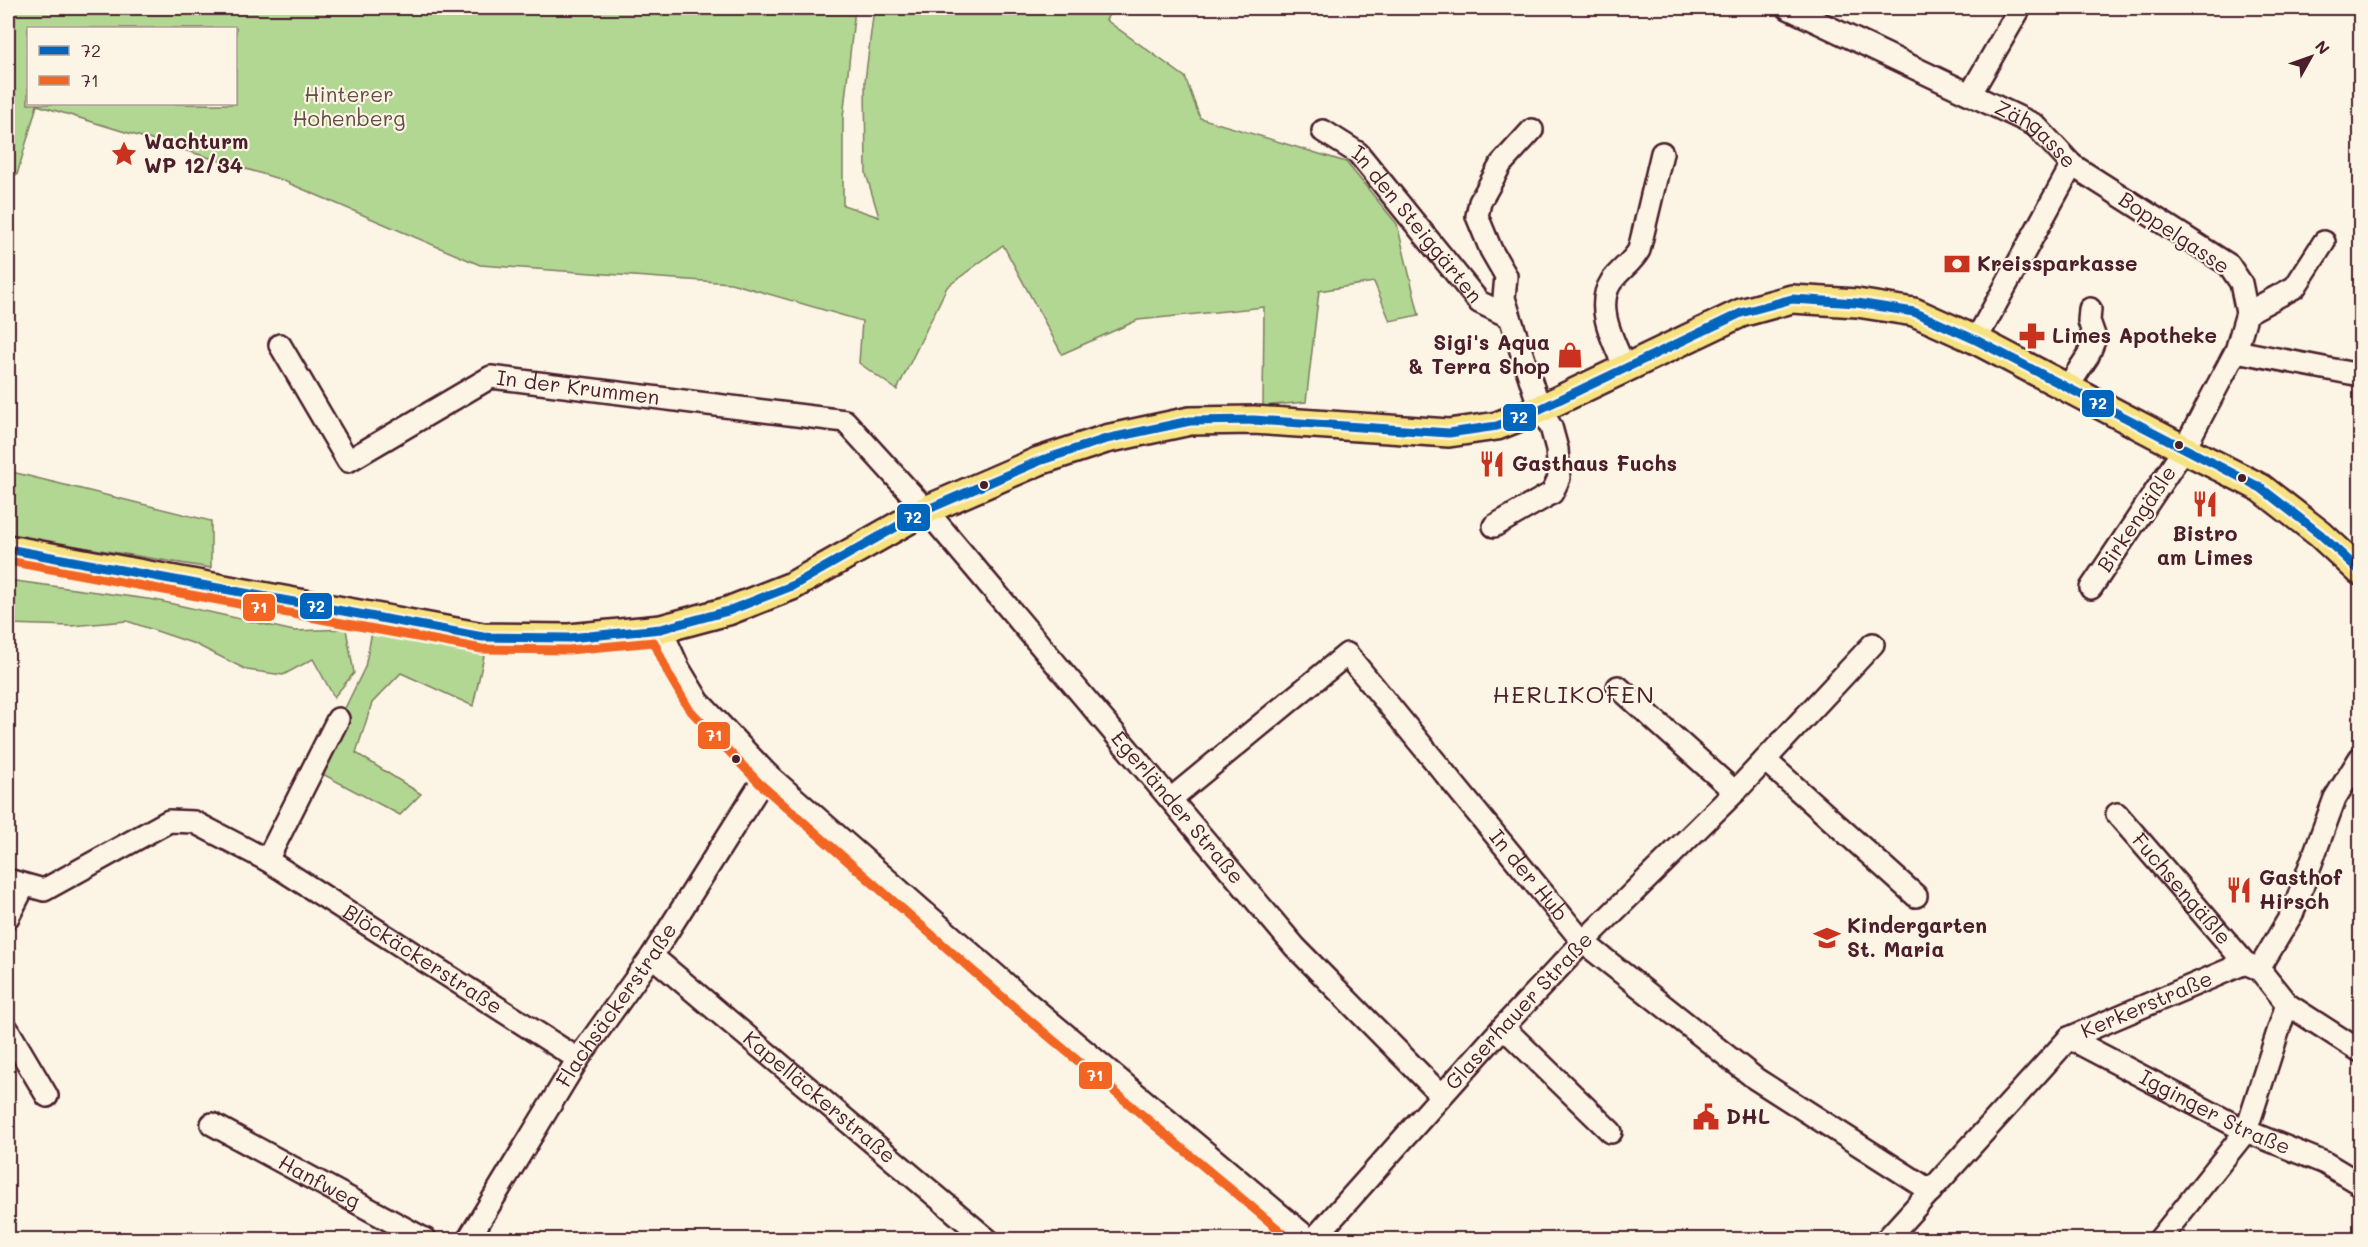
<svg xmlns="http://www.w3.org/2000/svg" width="2368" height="1247" viewBox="0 0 2368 1247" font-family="Mali,sans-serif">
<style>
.green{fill:#b1d793;stroke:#7e7b5f;stroke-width:1.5;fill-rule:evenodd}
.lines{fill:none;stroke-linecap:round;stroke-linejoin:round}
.minor-casing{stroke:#4a1f2b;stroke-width:26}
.major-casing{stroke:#4a1f2b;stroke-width:32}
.minor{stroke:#fcf5e5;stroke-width:21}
.major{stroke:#f7e281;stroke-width:27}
.bus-1-casing{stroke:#fcf5e5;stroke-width:14}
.bus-2-casing{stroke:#fcf5e5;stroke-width:14}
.bus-1{stroke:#0065bd;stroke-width:9}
.bus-2{stroke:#f26522;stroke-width:9}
.bus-dot{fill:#4a1f2b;stroke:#fcf5e5;stroke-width:2}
.labels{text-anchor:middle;stroke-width:4.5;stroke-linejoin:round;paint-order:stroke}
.park-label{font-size:21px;fill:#644d45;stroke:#fcf5e5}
.street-label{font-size:21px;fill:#4a1f2b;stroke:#fcf5e5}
.poi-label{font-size:21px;font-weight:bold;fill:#4a1f2b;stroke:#fcf5e5;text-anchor:start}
.quarter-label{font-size:24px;letter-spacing:1.5px;fill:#4a1f2b;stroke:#fcf5e5}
.line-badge{stroke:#fcf5e5;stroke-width:2}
.badge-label{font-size:16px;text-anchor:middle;font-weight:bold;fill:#fff}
</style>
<rect width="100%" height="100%" fill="#fcf5e5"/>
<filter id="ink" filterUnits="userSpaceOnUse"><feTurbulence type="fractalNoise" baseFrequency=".0167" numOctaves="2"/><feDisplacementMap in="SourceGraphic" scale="12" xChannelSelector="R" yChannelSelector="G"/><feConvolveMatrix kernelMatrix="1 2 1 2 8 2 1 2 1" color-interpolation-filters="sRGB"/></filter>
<g filter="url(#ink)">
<g class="green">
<path d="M8 8H855L843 118V205L879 217 866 174 865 81 874 8H1106L1112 9 1106 20 1185 77 1200 118 1346 162 1397 224 1419 315 1390 321 1374 282 1319 291 1306 402 1263 406 1264 307 1138 320 1062 354 1003 245 947 287 897 390 859 363 862 321 731 283 480 265 279 179 37 105 17 175 8 170ZM236 28V104H28V28Z"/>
<path d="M8 471 211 521V568L8 535Z"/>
<path d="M8 580 155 600 294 631 346 629 354 673 334 697 313 659 283 675 247 670 195 644 127 621 71 626 8 624Z"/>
<path d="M372 632 484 656 473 706 401 673 372 703 356 753 421 794 400 815 315 770 365 667Z"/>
</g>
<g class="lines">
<g class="minor-casing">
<g id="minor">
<path id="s1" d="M1788 8 2035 125 2072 165 2229 265 2241 283 2247 313 2236 351 2184 449 2091 588"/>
<path d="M1971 93 2020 8"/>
<path id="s2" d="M1323 131 1358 153 1479 302 1510 317 1540 409 1551 427 1557 449 1559 478 1552 493 1494 526"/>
<path d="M2247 313 2295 287 2324 242"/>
<path d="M1510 317 1504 298 1506 276 1491 250 1477 216 1480 202 1501 164 1532 130"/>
<path d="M1976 340 2072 165"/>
<path id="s3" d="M280 345 348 461 491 377 845 421 926 510 1295 947 1440 1094"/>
<path d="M2236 351 2360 375"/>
<path d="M1625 368C1615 344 1594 308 1611 282 1620 269 1632 263 1639 250L1662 153"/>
<path d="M2067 388 2088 356 2095 338 2089 321 2090 309"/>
<path d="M661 629 679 669 699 702 767 774 1023 999 1310 1240"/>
<path d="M1618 687 1735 792"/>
<path d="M1765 760 1916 896"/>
<path id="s4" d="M1172 798 1347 654 1583 942 1756 1079 1931 1191"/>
<path id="s5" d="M2117 814 2245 963"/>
<path d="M267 860 338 719"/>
<path id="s6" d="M8 880 44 890 169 821 194 822 267 860 578 1059"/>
<path d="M8 917 24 886"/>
<path id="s7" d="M652 956 988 1240"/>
<path d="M2259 969 2287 1004 2360 1051"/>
<path d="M1503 1027 1611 1132"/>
<path d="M8 1030 47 1096"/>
<path id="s8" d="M2069 1038 2246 1131 2325 1163 2360 1184"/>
<path id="s9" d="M212 1124 426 1240"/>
<path id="s10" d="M468 1240 578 1059 652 956 767 774"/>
<path id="s11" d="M1313 1240 1503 1027 1583 942 1735 792 1873 644"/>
<path id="s12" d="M1886 1240 2069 1038 2245 963 2259 969 2293 912 2335 798 2360 758"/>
<path d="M2159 1240 2246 1131 2287 1004"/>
</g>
</g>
<g class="major-casing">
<path id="major" d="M8 549 483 637 569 638 661 629 728 611 792 586 926 510 1039 461 1106 439 1190 421 1254 420 1449 433 1497 426 1540 409 1741 313 1792 299 1857 303 1914 312 1976 340 2184 449 2261 488 2320 534 2360 571"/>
</g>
<use href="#minor" class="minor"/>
<use href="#major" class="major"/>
<g class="bus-1-casing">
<path id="bus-1" d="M8 549 483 637 569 638 661 629 728 611 792 586 926 510 1039 461 1106 439 1190 421 1254 420 1449 433 1497 426 1540 409 1741 313 1792 299 1857 303 1914 312 1976 340 2261 488 2320 534 2360 571"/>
</g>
<g class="bus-2-casing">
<path id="bus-2" d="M8 561 482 649 569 650 654 642 669 675 689 709 759 783 1015 1008 1291 1240"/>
</g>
<use href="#bus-1" class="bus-1"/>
<use href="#bus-2" class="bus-2"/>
</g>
</g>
<defs>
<g id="sight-bare" transform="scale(2.07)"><path d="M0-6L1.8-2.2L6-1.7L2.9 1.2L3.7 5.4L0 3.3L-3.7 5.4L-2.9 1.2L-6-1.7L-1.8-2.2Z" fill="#c8321e" stroke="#fcf5e5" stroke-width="2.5" paint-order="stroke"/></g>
<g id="bank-bare" transform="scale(2.07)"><path d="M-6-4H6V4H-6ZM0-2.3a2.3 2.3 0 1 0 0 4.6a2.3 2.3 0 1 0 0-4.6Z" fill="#c8321e" stroke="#fcf5e5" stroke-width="2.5" paint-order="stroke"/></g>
<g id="pharmacy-bare" transform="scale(2.07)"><path d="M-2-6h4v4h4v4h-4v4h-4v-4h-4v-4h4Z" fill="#c8321e" stroke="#fcf5e5" stroke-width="2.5" paint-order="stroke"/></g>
<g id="shop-bare" transform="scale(2.07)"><path d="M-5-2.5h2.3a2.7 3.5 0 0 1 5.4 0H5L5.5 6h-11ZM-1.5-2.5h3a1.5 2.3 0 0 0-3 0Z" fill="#c8321e" stroke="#fcf5e5" stroke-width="2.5" paint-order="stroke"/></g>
<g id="restaurant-bare" transform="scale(2.07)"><path d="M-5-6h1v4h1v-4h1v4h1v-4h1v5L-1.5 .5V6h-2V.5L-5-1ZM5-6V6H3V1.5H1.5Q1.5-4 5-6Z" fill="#c8321e" stroke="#fcf5e5" stroke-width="2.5" paint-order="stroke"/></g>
<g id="school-bare" transform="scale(2.07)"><path d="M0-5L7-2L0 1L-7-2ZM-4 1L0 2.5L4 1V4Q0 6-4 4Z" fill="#c8321e" stroke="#fcf5e5" stroke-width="2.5" paint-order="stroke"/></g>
<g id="civic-bare" transform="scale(2.07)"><path d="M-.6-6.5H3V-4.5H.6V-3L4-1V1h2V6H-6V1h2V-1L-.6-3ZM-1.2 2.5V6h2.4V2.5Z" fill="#c8321e" stroke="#fcf5e5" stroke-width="2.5" paint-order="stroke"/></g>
</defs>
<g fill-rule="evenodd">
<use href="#sight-bare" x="124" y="154"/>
<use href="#bank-bare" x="1957" y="264"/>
<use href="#pharmacy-bare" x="2032" y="336"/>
<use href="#shop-bare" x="1570" y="355"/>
<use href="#restaurant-bare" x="1492" y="464"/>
<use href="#restaurant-bare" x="2205" y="504"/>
<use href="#restaurant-bare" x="2239" y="890"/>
<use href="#school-bare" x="1827" y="938"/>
<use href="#civic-bare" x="1706" y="1117"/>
</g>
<g class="bus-dot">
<circle cx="2179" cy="445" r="5"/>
<circle cx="2242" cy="478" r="5"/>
<circle cx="984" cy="485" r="5"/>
<circle cx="736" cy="759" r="5"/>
</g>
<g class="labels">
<g class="park-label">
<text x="349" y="102">Hinterer<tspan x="349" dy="24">Hohenberg</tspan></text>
</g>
<g class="street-label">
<text dy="7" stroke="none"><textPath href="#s1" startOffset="279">Zähgasse</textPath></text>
<text dy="7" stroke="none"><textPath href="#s2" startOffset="134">In den Steiggärten</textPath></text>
<text transform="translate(2174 233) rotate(34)" y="7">Boppelgasse</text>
<text dy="7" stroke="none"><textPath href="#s3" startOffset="388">In der Krummen</textPath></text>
<text transform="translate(2137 519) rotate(-56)" y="7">Birkengäßle</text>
<text dy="7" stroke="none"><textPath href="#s3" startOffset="1167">Egerländer Straße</textPath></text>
<text dy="7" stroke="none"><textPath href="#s4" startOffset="513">In der Hub</textPath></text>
<text dy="7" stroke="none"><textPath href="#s5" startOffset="99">Fuchsengäßle</textPath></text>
<text dy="7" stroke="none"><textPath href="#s6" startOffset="472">Blöckäckerstraße</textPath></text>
<text dy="7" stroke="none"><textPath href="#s12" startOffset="357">Kerkerstraße</textPath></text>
<text dy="7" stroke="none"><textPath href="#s10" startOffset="278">Flachsäckerstraße</textPath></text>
<text dy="7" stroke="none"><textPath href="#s11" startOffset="308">Glaserhauer Straße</textPath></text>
<text dy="7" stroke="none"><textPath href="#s7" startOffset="219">Kapelläckerstraße</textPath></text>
<text dy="7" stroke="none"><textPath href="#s8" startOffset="164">Igginger Straße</textPath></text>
<text dy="7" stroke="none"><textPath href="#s9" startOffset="122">Hanfweg</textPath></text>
</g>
<g class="poi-label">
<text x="144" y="149">Wachturm<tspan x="144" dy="24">WP 12/34</tspan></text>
<text x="1977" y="271">Kreissparkasse</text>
<text x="2052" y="343">Limes Apotheke</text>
<text x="1550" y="350" text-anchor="end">Sigi's Aqua<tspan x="1550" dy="24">&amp; Terra Shop</tspan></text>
<text x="1512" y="471">Gasthaus Fuchs</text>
<text x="2205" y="541" text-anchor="middle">Bistro<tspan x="2205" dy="24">am Limes</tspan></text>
<text x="2259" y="885">Gasthof<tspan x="2259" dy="24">Hirsch</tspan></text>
<text x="1847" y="933">Kindergarten<tspan x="1847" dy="24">St. Maria</tspan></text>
<text x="1726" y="1124">DHL</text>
</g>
<g class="quarter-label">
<text x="1574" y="703">HERLIKOFEN</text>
</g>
</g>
<g class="line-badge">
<rect x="2081" y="389" width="34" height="29" rx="6" fill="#0065bd"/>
<rect x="1502" y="403" width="35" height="29" rx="6" fill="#0065bd"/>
<rect x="896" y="503" width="35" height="29" rx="6" fill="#0065bd"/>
<rect x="299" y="592" width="34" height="28" rx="6" fill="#0065bd"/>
<rect x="242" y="593" width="34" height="29" rx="6" fill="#f26522"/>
<rect x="697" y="721" width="34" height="29" rx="6" fill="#f26522"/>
<rect x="1078" y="1061" width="35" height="29" rx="6" fill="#f26522"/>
</g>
<g class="badge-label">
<text x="2098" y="409">72</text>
<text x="1519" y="423">72</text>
<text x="913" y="523">72</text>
<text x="316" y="612">72</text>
<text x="259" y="613">71</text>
<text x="714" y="741">71</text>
<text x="1095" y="1081">71</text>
</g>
<rect width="2368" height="1247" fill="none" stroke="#fcf5e5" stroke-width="30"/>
<rect x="15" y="15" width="2338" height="1217" fill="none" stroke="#4a1f2b" stroke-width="2" filter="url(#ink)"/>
<rect x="27" y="27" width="210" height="78" fill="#fcf5e5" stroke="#b59f9b" stroke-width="1.5"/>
<rect x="39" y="46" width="30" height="9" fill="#0065bd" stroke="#b59f9b" stroke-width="1.5"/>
<text x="81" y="57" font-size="18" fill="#4a1f2b">72</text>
<rect x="39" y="76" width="30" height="9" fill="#f26522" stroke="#b59f9b" stroke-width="1.5"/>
<text x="81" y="87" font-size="18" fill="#4a1f2b">71</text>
<g transform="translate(2311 57) rotate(50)" stroke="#fcf5e5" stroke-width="4.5" paint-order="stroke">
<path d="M0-4.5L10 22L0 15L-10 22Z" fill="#4a1f2b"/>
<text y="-9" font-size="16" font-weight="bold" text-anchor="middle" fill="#4a1f2b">N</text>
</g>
</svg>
